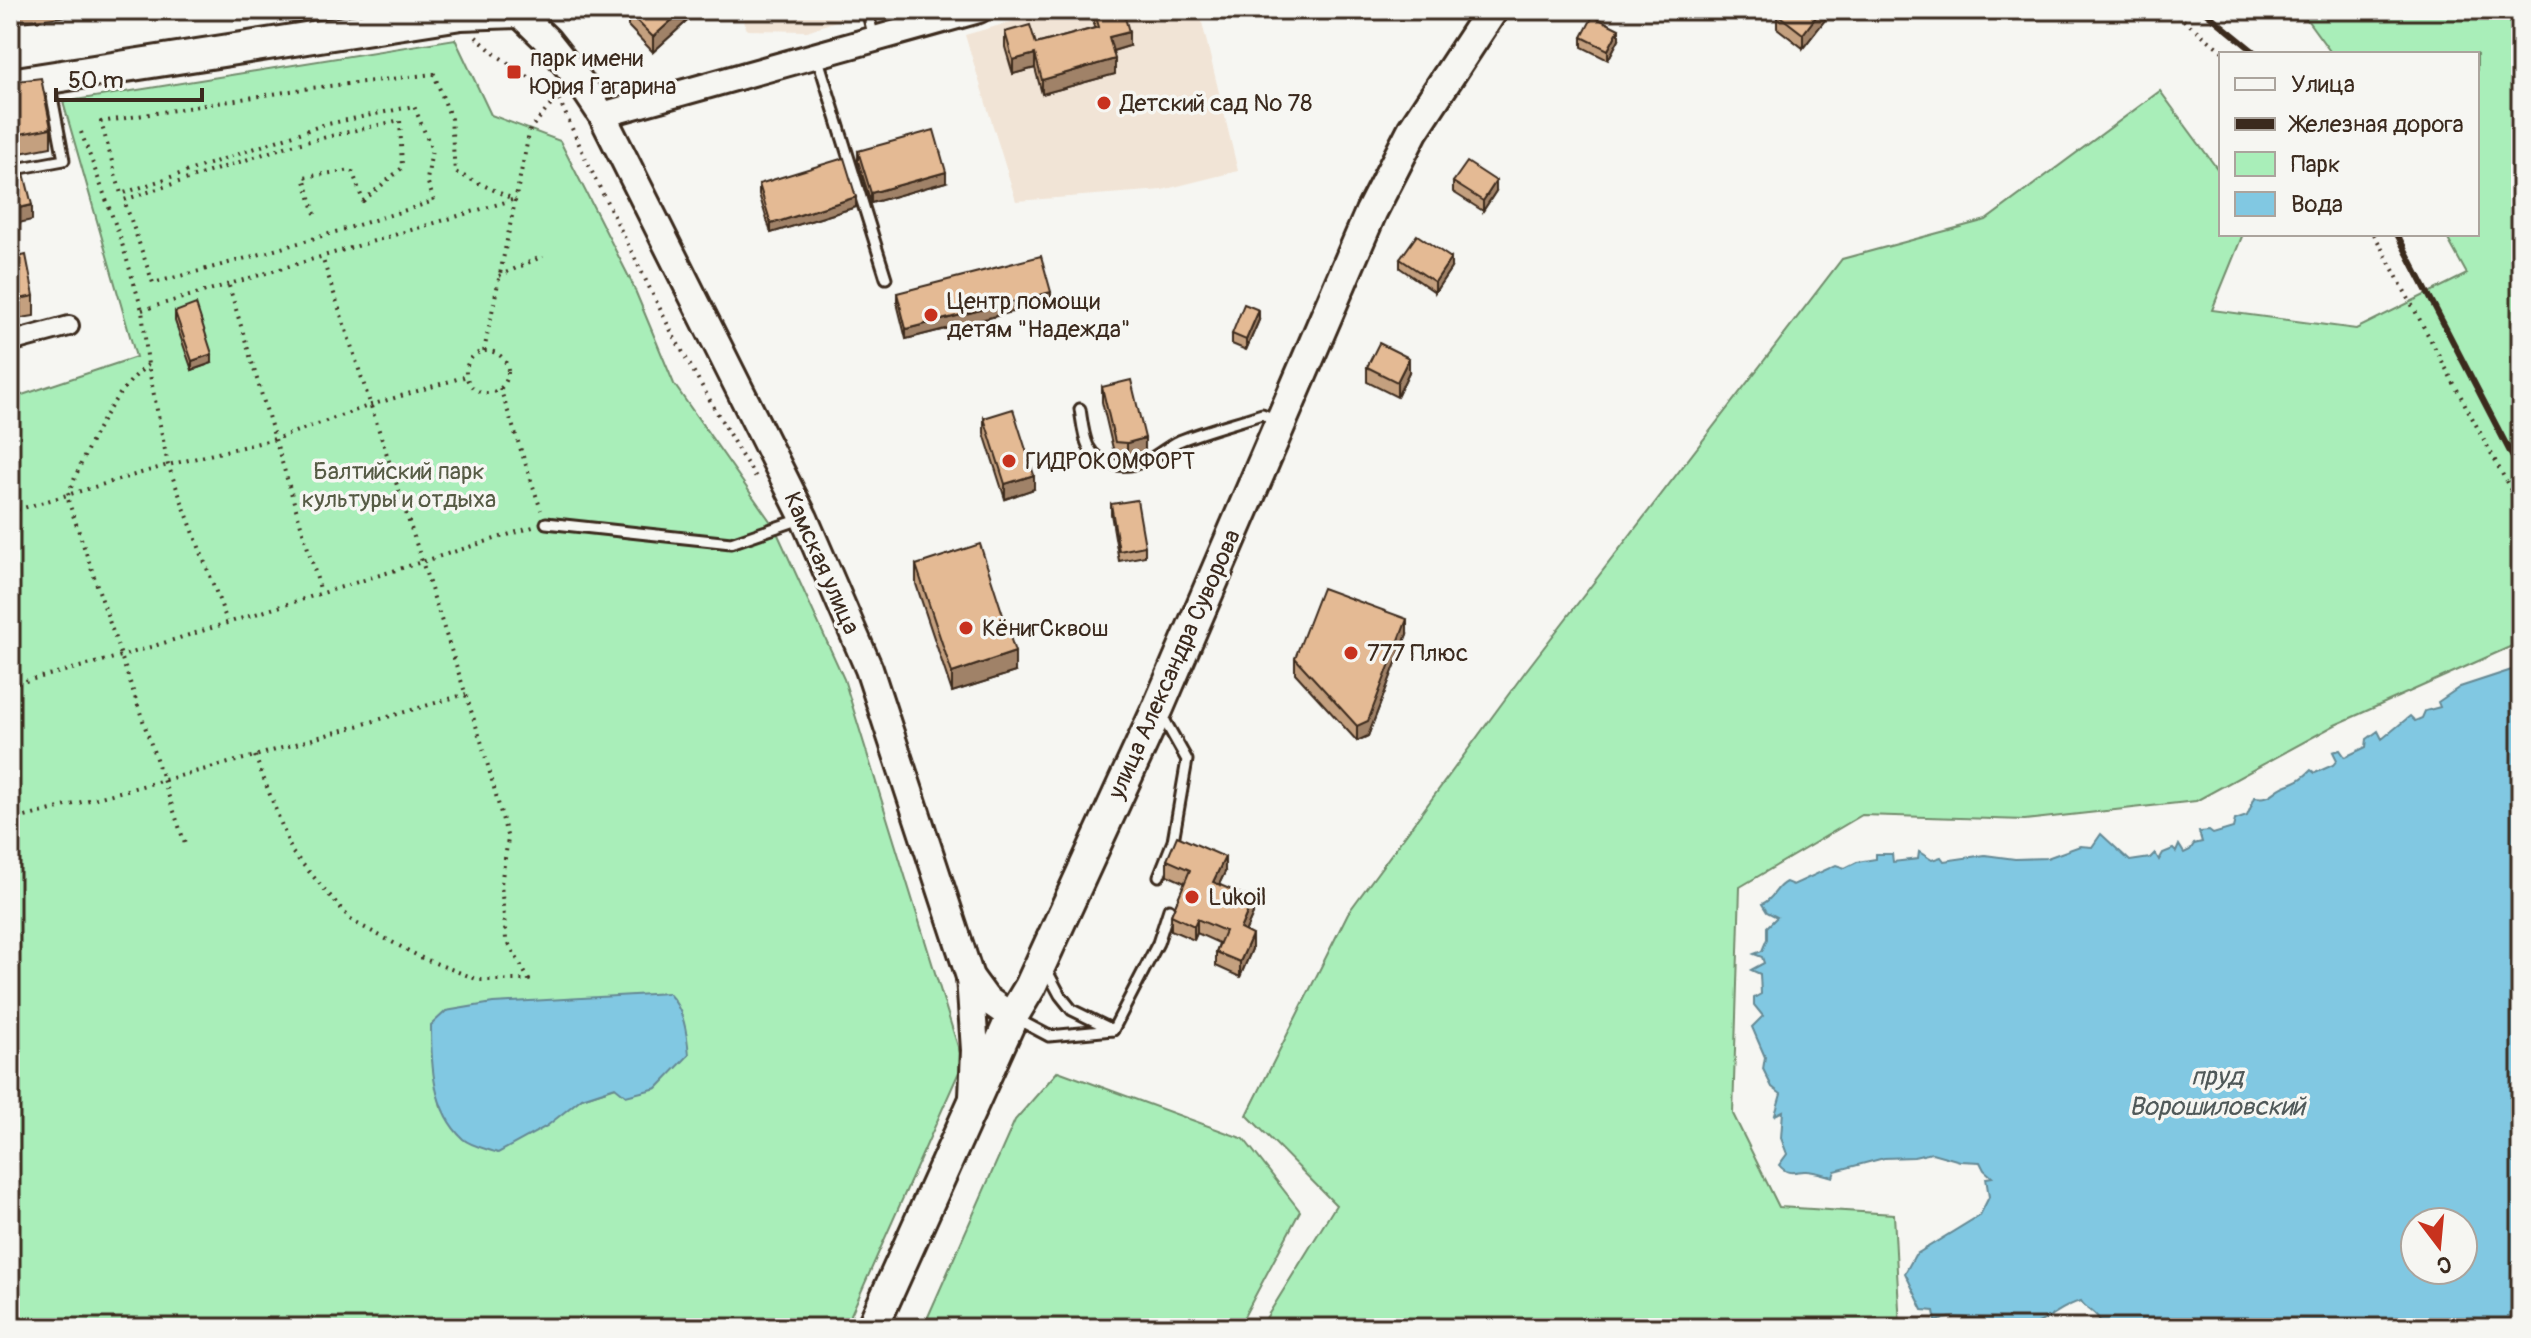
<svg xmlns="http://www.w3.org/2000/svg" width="2531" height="1338" viewBox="0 0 2531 1338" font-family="Pangolin,sans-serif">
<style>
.built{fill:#f1e4d6}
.green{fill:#a9eeb9;stroke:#728c6c;stroke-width:2;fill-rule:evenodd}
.water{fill:#81c8e2;stroke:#658994;stroke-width:2;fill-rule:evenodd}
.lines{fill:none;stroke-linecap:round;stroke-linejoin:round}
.service-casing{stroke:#3b2a1e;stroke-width:15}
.minor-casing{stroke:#3b2a1e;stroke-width:24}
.tertiary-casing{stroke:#3b2a1e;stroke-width:30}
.secondary-casing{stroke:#3b2a1e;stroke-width:32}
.primary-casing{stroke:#3b2a1e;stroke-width:36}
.path{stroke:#3b2a1e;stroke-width:4;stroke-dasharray:2 6;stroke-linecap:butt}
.service{stroke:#f6f6f2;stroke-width:9}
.minor{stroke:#f6f6f2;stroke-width:18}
.tertiary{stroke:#f6f6f2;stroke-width:24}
.secondary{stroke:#f6f6f2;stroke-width:26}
.primary{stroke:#f6f6f2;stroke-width:30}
.rail{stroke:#3b2a1e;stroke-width:6}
.wall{fill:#c4a07f;stroke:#3b2a1e;stroke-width:2}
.shaded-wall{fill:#a08268;stroke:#3b2a1e;stroke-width:2}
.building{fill:#e4ba94;stroke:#3b2a1e;stroke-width:2}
.poi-dot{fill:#c8321e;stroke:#f6f6f2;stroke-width:3}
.labels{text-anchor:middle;stroke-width:7;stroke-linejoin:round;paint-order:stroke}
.poi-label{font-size:24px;fill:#3b2a1e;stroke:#f6f6f2;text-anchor:start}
.park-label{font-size:24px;fill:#565b45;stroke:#f6f6f2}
.street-label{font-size:24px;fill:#3b2a1e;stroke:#f6f6f2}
.water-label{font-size:26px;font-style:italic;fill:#505959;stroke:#f6f6f2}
</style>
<rect width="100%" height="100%" fill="#f6f6f2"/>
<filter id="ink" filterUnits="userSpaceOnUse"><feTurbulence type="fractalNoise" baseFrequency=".0125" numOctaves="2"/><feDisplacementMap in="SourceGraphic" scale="16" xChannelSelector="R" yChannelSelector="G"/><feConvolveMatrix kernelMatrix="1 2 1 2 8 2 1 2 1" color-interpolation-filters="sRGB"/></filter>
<g filter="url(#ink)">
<g class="built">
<path d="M740 10H868L807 31 747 30Z"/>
<path d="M1053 10H1199L1238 171 1162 190 1016 201 965 35Z"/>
</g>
<g class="green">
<path d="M2300 10H2521V642L2335 725 2196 801 2025 820 1862 815 1740 887 1733 1114 1779 1207 1894 1214 1900 1328H1260L1336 1205 1247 1115 1348 913 1525 672 1842 259 1986 220 2160 91 2221 174V234H2243L2212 310 2356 329 2467 274 2445 234H2477V54H2332Z"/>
<path d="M455 39 491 115 560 141 632 283 674 384 775 528 844 679 963 1063 845 1328H10V399L136 357 63 102ZM431 1052 657 1088 616 1087 582 1098 441 1107Z"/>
<path d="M1058 1071 1244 1139 1300 1211 1238 1328H923L1015 1120Z"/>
</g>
<g class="water">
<path d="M2521 667V1328H2110V1324L2100 1321C2096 1311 2086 1310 2081 1301 2062 1305 2048 1321 2029 1327 2013 1332 1988 1328 1971 1328L1975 1319C1961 1317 1949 1315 1936 1322L1934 1311 1923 1310 1905 1273 1915 1255 1980 1215 1989 1197 1986 1178 1992 1177 1984 1170 1980 1162 1960 1161 1932 1153 1914 1157 1884 1158 1835 1171 1833 1177C1824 1175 1813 1170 1804 1171 1793 1172 1787 1175 1779 1165L1787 1154 1781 1138 1783 1111 1775 1115 1781 1094 1772 1087 1763 1069 1765 1057 1752 1027 1763 1016 1754 1005V998L1761 994 1760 974 1751 970 1764 963 1762 957 1754 954 1762 951 1767 939V927L1777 917 1767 912 1762 904C1774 899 1775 887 1786 882L1793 885 1836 865 1845 868 1857 862 1876 859V854H1892L1893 862 1918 859 1919 852 1932 860 1941 857 1944 861 1985 855 2015 859 2047 858 2080 846 2092 847 2101 834 2130 861 2150 858 2155 853 2159 860 2163 853 2173 849 2176 852 2179 845 2184 853 2190 850 2194 844 2202 842 2199 832 2209 831 2213 834 2233 828 2235 820 2247 816 2255 797C2273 800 2274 789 2287 785 2298 781 2302 779 2311 770L2315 773 2333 765 2337 760 2333 752 2340 750 2345 757 2366 747 2367 739 2378 731 2382 739 2410 716 2415 721 2422 718 2425 711 2440 707 2438 702 2460 687ZM2415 1222H2463V1270H2415Z"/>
<path d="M668 993C684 1009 687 1033 689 1055L657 1088 626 1096 615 1087 582 1098 547 1126 498 1153C487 1149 471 1146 463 1139 432 1110 431 1064 431 1025L446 1011 493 1003Z"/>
</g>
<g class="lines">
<g class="service-casing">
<g id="service">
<path d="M867 10 874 38"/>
<path d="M817 56 886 278"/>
<path d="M10 170 64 160 49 81"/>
<path d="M1080 409C1082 421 1083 435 1088 446 1099 468 1128 469 1148 460 1159 455 1168 446 1179 441 1206 430 1235 423 1262 414L1277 420"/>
<path d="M546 523 731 543 801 519"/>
<path d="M1159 876 1173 841 1187 760 1161 714"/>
<path d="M1045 967 1060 995 1072 1010 1113 1030"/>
<path d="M1015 1018 1049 1036 1113 1030 1158 943 1169 909"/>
</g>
</g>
<g class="minor-casing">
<path id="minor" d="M10 342 69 326"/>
</g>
<g class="tertiary-casing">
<path id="tertiary" d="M602 115 979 10"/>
</g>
<g class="secondary-casing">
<g id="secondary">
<path d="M516 10 547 40 578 79 602 115 804 518 869 669 970 977 986 999 1012 1017"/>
<path d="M970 977 975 1050 973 1097"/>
</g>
</g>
<g class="primary-casing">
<g id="primary">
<path d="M10 84 461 14 517 12"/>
<path d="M872 1328 1012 1017 1030 987 1158 708 1371 212 1413 130 1492 10"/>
</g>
</g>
<g class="path">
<path d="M2171 10 2226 54"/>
<path d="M476 37 495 54 558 97 587 162 673 335 741 455 756 477"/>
<path d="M81 132 120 237 142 310 148 365 168 465 227 621"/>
<path d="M315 214 304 177 352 170 363 201 402 168 400 120 288 146 124 200 153 283C248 259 341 231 434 201L427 180 432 150 414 106 323 125 121 194 101 122 303 89 434 74 451 119 455 172 515 200"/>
<path d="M2374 234 2521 509"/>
<path d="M499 276 543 256"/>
<path d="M229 286 321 592"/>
<path d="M142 310 512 200"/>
<path d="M484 351 530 129 558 97"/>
<circle cx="487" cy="372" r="21"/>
<path d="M148 365C108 396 86 451 67 497L186 847"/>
<path d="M500 388 541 510"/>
<path d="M10 512 168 465 275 439 371 405 467 376"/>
<path d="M10 685 122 656 536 526"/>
<path d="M255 756 292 852 352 921 422 958 479 980H529L506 939 501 884 508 839 482 744 322 257"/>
<path d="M10 821 255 756 466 694"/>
</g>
<use href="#service" class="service"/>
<use href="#minor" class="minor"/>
<use href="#tertiary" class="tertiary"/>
<use href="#secondary" class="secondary"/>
<use href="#primary" class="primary"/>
<g class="rail">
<path d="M2203 10 2257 54"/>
<path d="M2397 234 2521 473"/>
</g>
</g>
<g class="wall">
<path d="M18 10H117L21 22Z"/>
<path d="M256 10H306L259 18Z"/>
<path d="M618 10H697V12L653 52 628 26V21Z"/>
<path d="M1094 10 1129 46 1113 51 1115 74 1042 94 1035 68 1013 74 1005 47V32L1036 44 1095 28 1094 23Z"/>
<path d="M1825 10V20L1803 48 1777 28V14Z"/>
<path d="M10 12 14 37V52H10Z"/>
<path d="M1582 37 1619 39 1608 60 1582 47Z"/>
<path d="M10 82 51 128V147L10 155Z"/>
<path d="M858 151 946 182 871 203 858 161Z"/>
<path d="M1453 182 1496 191 1483 211 1453 192Z"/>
<path d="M759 184 856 207 771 233 759 194Z"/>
<path d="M10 259 34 296V316L10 320Z"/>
<path d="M1400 259 1451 268 1435 292 1400 268Z"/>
<path d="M897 293 1051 302 906 339 897 303Z"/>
<path d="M175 312 212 363 192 370 175 321Z"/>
<path d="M1259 320 1246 350 1232 344V334Z"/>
<path d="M1367 367 1409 372 1397 397 1367 382Z"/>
<path d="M1102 387 1145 453 1127 458 1115 457 1102 402Z"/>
<path d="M984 418 1034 489 1005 499 984 433Z"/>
<path d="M1111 504 1145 546V556L1119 561 1111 514Z"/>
<path d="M916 565 1015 672 952 692 916 584Z"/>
<path d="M1407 634 1368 736 1357 741 1295 673V658Z"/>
<path d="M1167 860 1225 872 1219 884 1253 914 1245 932 1252 949 1240 977 1216 966V952L1219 943 1197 933 1194 940 1171 930V915L1185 883 1167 875Z"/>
</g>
<g class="shaded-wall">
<path d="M683 10H697V12L653 52V37Z"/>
<path d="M1821 10H1825V20L1803 48V34Z"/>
<path d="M1619 29V39L1608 60V50Z"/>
<path d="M1129 32V46L1109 52V37Z"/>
<path d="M1035 54V68L1013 74V60Z"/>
<path d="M1115 59V74L1042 94V80Z"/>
<path d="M946 172V182L871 203V193Z"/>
<path d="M1496 181V191L1483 211V201Z"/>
<path d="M856 197V207L771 233V224Z"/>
<path d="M32 205V220L10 225V210Z"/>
<path d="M1451 258V268L1435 292V282Z"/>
<path d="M1051 292V302L906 339V329Z"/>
<path d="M1259 310V320L1246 350V340Z"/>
<path d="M212 354V363L192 370V361Z"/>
<path d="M1409 358V372L1397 397V382Z"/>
<path d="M1145 438V453L1127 458V443Z"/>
<path d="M1034 475V489L1005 499V484Z"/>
<path d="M1407 619V634L1368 736 1357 741V726Z"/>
<path d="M1015 652V672L952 692V673Z"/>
<path d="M1225 857V872L1213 897V882Z"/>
<path d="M1253 899V914L1240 944V929Z"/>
<path d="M1197 919V933L1194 940V926Z"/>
<path d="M1252 935V949L1240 977V962Z"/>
</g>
<g class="building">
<path d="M630 10H683L653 37 628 12Z"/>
<path d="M1094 10H1123L1129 32 1109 37 1115 59 1042 80 1035 54 1013 60 1005 32 1030 25 1036 44 1099 27Z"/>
<path d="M1779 10H1821L1803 34 1777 14Z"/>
<path d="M10 12 14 37 10 38Z"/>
<path d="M1593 16 1619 29 1608 50 1582 37Z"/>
<path d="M41 78 51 128 10 136V82Z"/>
<path d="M934 130 946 172 871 193 858 151Z"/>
<path d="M844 158 856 197 771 224 759 184Z"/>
<path d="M1467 162 1496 181 1483 201 1453 182Z"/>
<path d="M24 173 32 205 10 210V177Z"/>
<path d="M1417 235 1451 258 1435 282 1400 259Z"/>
<path d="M26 255 34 296 10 301V259Z"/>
<path d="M1041 256 1051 292 906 329 897 293Z"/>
<path d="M196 304 212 354 192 361 175 312Z"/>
<path d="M1244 304 1259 310 1246 340 1232 334Z"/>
<path d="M1379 343 1409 358 1397 382 1367 367Z"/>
<path d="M1131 380 1145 438 1127 443 1115 442 1102 387Z"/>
<path d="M1013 409 1034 475 1005 484 984 418Z"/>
<path d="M1137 500 1145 546 1119 551 1111 504Z"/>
<path d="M980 544 1015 652 952 673 916 565Z"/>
<path d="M1322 588 1407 619 1368 721 1357 726 1295 658Z"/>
<path d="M1177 836 1225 857 1213 882 1253 899 1240 929 1252 935 1240 962 1216 952 1225 931 1197 919 1194 926 1171 915 1190 870 1167 860Z"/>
</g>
</g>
<g class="poi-dot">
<rect x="506" y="64" width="16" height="16" rx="4"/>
<circle cx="1104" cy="103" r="8"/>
<circle cx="931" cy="315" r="8"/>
<circle cx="1009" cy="461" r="8"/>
<circle cx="966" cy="628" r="8"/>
<circle cx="1351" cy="653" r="8"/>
<circle cx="1192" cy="897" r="8"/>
</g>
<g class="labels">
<g class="poi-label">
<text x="530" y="66">парк имени<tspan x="530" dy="28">Юрия Гагарина</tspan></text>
<text x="1120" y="111">Детский сад № 78</text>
<text x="947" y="309">Центр помощи<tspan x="947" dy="28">детям "Надежда"</tspan></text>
<text x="1025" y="469">ГИДРОКОМФОРТ</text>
<text x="982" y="636">КёнигСквош</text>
<text x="1367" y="661">777 Плюс</text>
<text x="1208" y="905">Lukoil</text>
</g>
<g class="park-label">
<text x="399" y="479">Балтийский парк<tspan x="399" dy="28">культуры и отдыха</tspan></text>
</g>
<g class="street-label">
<text transform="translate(822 563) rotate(66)" y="8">Камская улица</text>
<text transform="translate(1174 664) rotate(-66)" y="8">улица Александра Суворова</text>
</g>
<g class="water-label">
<text x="2217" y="1085">пруд<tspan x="2217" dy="30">Ворошиловский</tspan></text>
</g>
</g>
<rect width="2531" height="1338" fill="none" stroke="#f6f6f2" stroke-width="40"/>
<rect x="20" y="20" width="2491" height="1298" fill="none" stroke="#3b2a1e" stroke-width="3" filter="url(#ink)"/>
<rect x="2219" y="52" width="260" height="184" fill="#f6f6f2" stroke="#aba49d" stroke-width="2"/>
<rect x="2235" y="78" width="40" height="12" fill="#f6f6f2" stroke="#aba49d" stroke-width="2"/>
<text x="2291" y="92" font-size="24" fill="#3b2a1e">Улица</text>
<rect x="2235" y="118" width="40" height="12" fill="#3b2a1e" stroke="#aba49d" stroke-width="2"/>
<text x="2291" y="132" font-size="24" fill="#3b2a1e">Железная дорога</text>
<rect x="2235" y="152" width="40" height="24" fill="#a9eeb9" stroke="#aba49d" stroke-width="2"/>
<text x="2291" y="172" font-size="24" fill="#3b2a1e">Парк</text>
<rect x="2235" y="192" width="40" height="24" fill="#81c8e2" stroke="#aba49d" stroke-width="2"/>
<text x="2291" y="212" font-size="24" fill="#3b2a1e">Вода</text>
<g transform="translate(2439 1246) rotate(164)"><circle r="38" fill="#f6f6f2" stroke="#aba49d" stroke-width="2"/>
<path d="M0-6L14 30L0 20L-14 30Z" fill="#c8321e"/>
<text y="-12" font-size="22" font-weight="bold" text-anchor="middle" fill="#3b2a1e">С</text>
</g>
<path d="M56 88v12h146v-12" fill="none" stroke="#3b2a1e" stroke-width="4"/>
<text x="68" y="88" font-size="24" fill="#3b2a1e" stroke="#f6f6f2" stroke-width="6" paint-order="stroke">50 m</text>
</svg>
